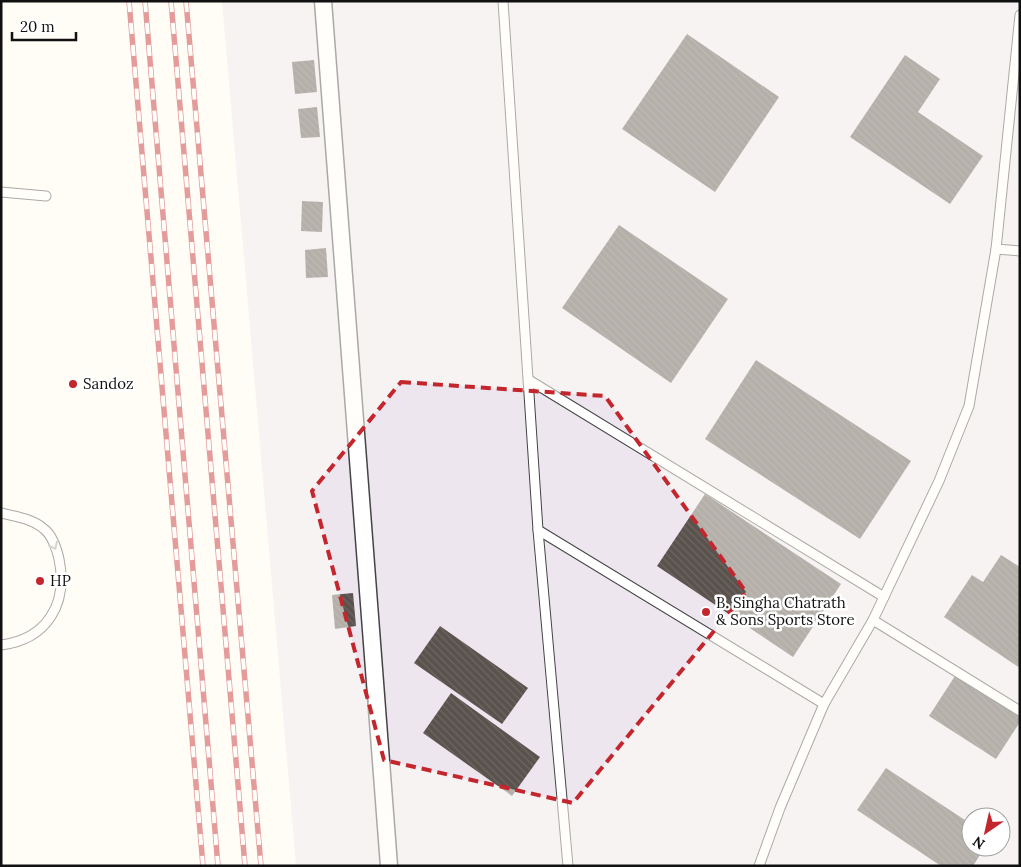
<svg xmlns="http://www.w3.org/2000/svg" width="1021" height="867" viewBox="0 0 1021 867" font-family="Lora,serif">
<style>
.industrial{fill:#eee6ef;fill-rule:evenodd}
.building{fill:url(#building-back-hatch)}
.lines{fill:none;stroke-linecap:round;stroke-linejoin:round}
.service-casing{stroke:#444;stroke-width:11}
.minor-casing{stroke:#444;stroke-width:19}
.service{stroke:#fff;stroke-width:9}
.minor{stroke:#fff;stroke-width:16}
.rail-casing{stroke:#c4262e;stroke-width:5.5}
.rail{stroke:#fff;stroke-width:4;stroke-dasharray:11;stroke-linecap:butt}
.oneway{stroke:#a0a0a0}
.marked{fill:none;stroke:#c4262e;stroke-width:4;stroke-dasharray:10 6;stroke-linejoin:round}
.poi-dot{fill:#c4262e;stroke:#fff;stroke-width:2}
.labels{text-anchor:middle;stroke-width:5;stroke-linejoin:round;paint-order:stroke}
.poi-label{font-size:15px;fill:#111;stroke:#fff;text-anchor:start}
</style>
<defs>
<pattern id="building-back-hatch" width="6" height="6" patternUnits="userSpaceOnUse" patternTransform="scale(1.25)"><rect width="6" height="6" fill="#5a524d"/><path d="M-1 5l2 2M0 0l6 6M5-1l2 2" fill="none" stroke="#6d6662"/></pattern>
</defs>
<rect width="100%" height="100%" fill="#fffdf5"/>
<path class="industrial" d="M222 1H1020V866H296ZM971 817H1001V847H971Z"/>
<g class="building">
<path d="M687 34 779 97 715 192 622 129Z"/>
<path d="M905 55 940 79 918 112 983 156 950 204 850 137Z"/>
<path d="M314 60 317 92 295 94 292 62Z"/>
<path d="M317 107 320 137 301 138 298 109Z"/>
<path d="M302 201 323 202 322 232 301 231Z"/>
<path d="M619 225 728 299 671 383 562 308Z"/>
<path d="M326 248 328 277 306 278 305 250Z"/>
<path d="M756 360 911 461 860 539 705 439Z"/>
<path d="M705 494 841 584 793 657 657 566Z"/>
<path d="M1001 555 1020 567V668L944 617 972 575 983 582Z"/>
<path d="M353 593 356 626 335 629 332 595Z"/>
<path d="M440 626 528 688 502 724 414 663Z"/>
<path d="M955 676 1020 717V722L996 759 929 716Z"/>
<path d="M451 693 540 757 512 796 423 733Z"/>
<path d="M886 768 971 824V847H985L973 866H941L857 810Z"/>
</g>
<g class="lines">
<g class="service-casing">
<g id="service">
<path d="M503 1 538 530 568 866"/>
<path d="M1 192 46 196"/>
<path d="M996 249 1020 251"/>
<path d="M529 380 884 597"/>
<path d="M1 513C15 516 33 519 44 529 52 535 57 550 59 559 68 603 48 639 1 645"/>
<path d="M538 530 824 704"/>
<path d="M873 620 1020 711"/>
<path d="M759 866 780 808 824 704 873 620 939 481 969 406 996 249 1020 15"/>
</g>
</g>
<g class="minor-casing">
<path id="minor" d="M323 1 389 866"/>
</g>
<use href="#service" class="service"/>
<use href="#minor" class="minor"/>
<g class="rail-casing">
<g id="rail">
<path d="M129 1 203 866"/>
<path d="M145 1 218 866"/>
<path d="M171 1 245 866"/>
<path d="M186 1 261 866"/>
</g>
</g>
<use href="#rail" class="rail"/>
</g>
<defs><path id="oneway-chevron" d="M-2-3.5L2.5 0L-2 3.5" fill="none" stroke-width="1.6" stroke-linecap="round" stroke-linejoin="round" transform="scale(1.25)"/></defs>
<use class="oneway" href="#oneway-chevron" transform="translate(54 546) rotate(64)"/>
<path d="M0 0H1021V867H0ZM401 382 605 396 746 592 573 803 384 760 312 491Z" fill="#fffdf5" fill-opacity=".55" fill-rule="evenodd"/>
<path class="marked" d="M401 382 605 396 746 592 573 803 384 760 312 491Z"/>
<g class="poi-dot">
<circle cx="73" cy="384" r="5"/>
<circle cx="40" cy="581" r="5"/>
<circle cx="706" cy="612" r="5"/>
</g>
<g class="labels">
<g class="poi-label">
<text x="83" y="389">Sandoz</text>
<text x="50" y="586">HP</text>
<text x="716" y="608">B. Singha Chatrath<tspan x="716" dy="17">&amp; Sons Sports Store</tspan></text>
</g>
</g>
<rect width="1021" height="867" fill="none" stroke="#111111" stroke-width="5"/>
<g transform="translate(986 832) rotate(214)"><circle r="24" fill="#ffffff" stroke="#a0a0a0"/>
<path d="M0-4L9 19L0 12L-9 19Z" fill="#c4262e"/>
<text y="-8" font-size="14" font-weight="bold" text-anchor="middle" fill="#111111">N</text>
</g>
<path d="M12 32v8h64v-8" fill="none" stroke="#111111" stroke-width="2.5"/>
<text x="20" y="32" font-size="15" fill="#111111" stroke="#ffffff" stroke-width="4" paint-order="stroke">20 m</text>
</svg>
